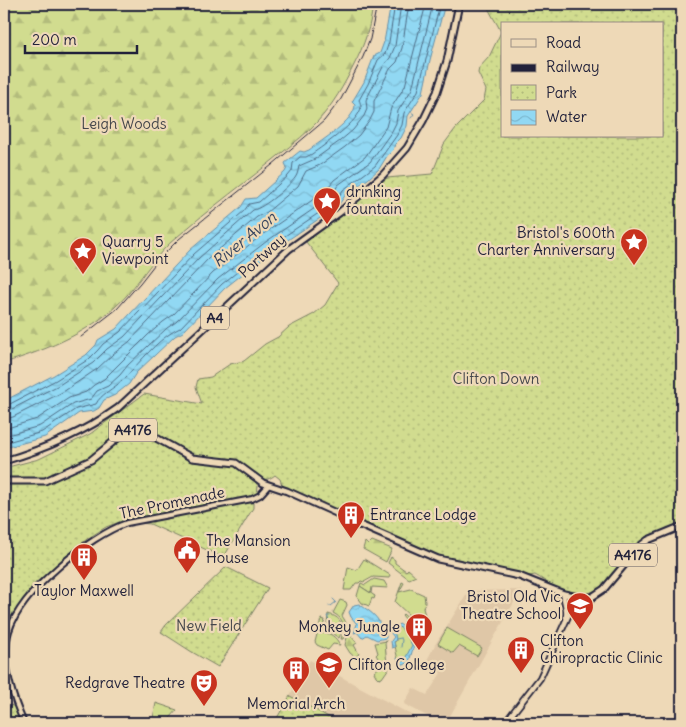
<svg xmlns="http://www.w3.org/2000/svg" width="686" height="727" viewBox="0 0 686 727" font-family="Delius,sans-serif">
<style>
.built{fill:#dfc7a7}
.green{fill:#d1dc8f;stroke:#7a7f65}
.forest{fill:url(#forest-firs);stroke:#7a7f65}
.park{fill:url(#park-dots);stroke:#7a7f65;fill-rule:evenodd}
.water{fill:url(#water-waves);stroke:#658fa9}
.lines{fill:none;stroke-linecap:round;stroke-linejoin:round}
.shore{stroke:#4e6b85;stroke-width:1}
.stream{stroke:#658fa9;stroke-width:1}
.tertiary-casing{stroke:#22223b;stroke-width:8}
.secondary-casing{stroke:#22223b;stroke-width:8}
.primary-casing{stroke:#22223b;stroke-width:9}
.trunk-casing{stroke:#22223b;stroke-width:9}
.tertiary{stroke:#eed9b7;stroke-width:4}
.secondary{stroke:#eed9b7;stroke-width:4.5}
.primary{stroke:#eed9b7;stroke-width:5}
.trunk{stroke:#eed9b7;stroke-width:5}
.rail{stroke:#22223b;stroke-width:1}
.labels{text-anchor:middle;stroke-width:4.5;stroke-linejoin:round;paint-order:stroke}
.shield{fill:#eed9b7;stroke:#5f5960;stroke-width:1}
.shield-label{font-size:14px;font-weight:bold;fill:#22223b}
.park-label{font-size:15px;fill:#45474c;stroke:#eed9b7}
.poi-label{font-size:15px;fill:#22223b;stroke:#eed9b7;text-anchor:start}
.street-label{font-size:15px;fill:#22223b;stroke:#eed9b7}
.water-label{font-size:16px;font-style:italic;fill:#384660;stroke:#eed9b7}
</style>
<defs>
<pattern id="forest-firs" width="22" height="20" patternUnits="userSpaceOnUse" patternTransform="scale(1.25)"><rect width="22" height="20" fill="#d1dc8f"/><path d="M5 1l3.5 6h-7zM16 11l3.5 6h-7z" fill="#b3bc7c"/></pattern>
<pattern id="park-dots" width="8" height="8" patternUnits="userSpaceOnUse" patternTransform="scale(1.25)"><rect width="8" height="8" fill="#d1dc8f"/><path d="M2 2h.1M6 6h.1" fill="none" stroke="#b3bc7c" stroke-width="1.8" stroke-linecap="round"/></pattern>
<pattern id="water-waves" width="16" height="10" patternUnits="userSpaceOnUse" patternTransform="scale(1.25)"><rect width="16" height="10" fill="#91d8f3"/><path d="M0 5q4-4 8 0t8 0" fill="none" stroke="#7db9d1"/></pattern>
</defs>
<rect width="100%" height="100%" fill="#eed9b7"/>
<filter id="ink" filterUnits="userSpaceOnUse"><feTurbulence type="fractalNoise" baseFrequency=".02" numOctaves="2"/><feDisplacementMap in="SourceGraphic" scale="10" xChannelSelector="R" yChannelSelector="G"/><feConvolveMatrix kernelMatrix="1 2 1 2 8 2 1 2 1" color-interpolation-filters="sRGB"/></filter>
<g filter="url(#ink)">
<g class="built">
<path d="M521 590 446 723H440L404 704 413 688 427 695 441 673 425 664 436 643 469 591Z"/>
<path d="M310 660 415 717 425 723H274Z"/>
</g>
<g class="green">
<path d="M364 559 390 575 389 578 373 577 364 582 361 581 359 583H356L351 590H344L348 567 357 570Z"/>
<path d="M374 579 384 581 388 588 372 587 371 593 360 586 361 583 365 585Z"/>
<path d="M402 582 404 583 399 592 411 589 424 595 425 602 423 608 426 619 420 629 406 620 402 615 403 614 410 620 412 618 395 602Z"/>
<path d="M340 600 346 602 347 605 342 616C348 624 348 630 343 639H341C345 628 345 619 333 613Z"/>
<path d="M328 614C341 617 345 625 339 638L333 634 327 625Z"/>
<path d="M321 619 325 620 321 633C330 632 336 637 340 645L333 644 328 650 317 645 315 642Z"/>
<path d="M398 627 401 628 410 638 409 640 413 645 404 661 400 662C396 657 396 648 394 642L396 641 394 631Z"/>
<path d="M447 628 482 648 477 656 459 646 453 653 438 644Z"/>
<path d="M387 641 385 643 387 665 389 668 382 678 379 679 376 676 374 672 385 662H381L376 655 378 653 375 643Z"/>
<path d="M156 703 177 710 166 723H152Z"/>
</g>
<g class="forest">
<path d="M4 4H373C371 25 364 46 354 65 344 85 333 105 317 122 307 133 295 142 283 152 248 181 211 207 177 237 157 253 144 275 128 294 95 331 49 349 4 363Z"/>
<path d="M372 541 392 549 386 562 363 549 365 542 368 545Z"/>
<path d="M391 557 395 560V563L406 571 408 569 416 576 409 579 388 563Z"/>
<path d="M360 586 375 596 374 599 372 598 369 606 362 603 357 596Z"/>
<path d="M350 635 357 643 354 645 359 654 355 657 350 653 345 645 347 638Z"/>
</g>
<g class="park">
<path d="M487 4H682V524L646 537 639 543C613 575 599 610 552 586 546 582 541 578 535 575L529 576 502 569 437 556 289 489 282 485 280 479 275 475C270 479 265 481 259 477L255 481 258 486 257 494 247 497 248 501 253 503V508L225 555 220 556 150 524 140 523 130 518 106 527 87 539 33 585 6 624 4 635V468L39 459 90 434 144 394 202 404 196 387 198 379 211 377 230 364 244 361 265 344 278 337 289 327 314 314 325 305 338 283 306 242 387 178 432 174 444 144 456 128 484 100 486 90 478 73 479 68 489 57 501 32C497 22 490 15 487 4ZM502 24H662V136H502Z"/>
<path d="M226 567 268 588 218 667 192 652 161 632 166 625Z"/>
<path d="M4 668 6 700 9 708 11 705 14 707 21 723H4Z"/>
<path d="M290 696 334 720 333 722 336 723H274Z"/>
</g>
<g class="water">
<path d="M391 4H445L430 60 423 93 408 116 407 126 401 138 395 144 393 150 387 156 379 169 368 179 346 194 338 206 273 250 225 288 183 332 175 336 136 373 129 384 115 395 104 400 99 408 94 411 79 413 45 437 4 448V401L54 375 86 355 96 345 98 340 116 329 190 250 241 207 246 199 256 198 285 172 287 168 285 163 300 151 304 152 309 150C321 141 355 120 355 105L352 102 364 82 374 56 380 53 384 42Z"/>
<path d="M359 604C366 609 377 615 380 624 381 626 380 629 381 632L386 635V638L377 640 367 635 362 638 357 632 354 633 357 624 351 617 349 612 354 605Z"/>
<path d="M399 624C407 628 411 637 414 645L409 662 404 665 399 663 397 658 400 662 404 661 412 645 409 640 410 638 401 628 398 627 394 631 396 639 394 642 395 647 392 648 391 641 394 637 390 632Z"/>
</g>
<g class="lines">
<g class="shore">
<path d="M4 405H8L56 380 89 359 98 350 103 344 120 332 194 254 244 211 249 204 259 202 288 176 292 171 293 163 300 157H306L312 154C323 146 360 121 361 107 361 106 360 101 359 100L368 84 378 60 385 54 389 42 395 4"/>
<path d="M4 412 10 410 59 385 93 363 107 349 124 337 199 258 253 210C264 208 288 187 295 178 298 174 298 170 299 166L315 159 340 141 353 130 364 116 367 109 366 100 384 65 390 58 395 46 401 4"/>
<path d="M4 419 13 417 63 392 97 369 113 354 129 342 209 258 257 217 267 212 298 186 306 171 320 165 345 147 359 135 370 120 374 112V101L390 69 397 62 402 48 409 4"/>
<path d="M4 429 37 419 69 398 86 392 94 385 104 379 148 335 163 322 173 315 213 273 262 235 324 192 334 180 365 157 386 127 391 108 405 86 426 4"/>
<path d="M4 436 40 426 73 404 91 399 97 391 108 386 120 375 128 365 167 328 176 322 218 279 267 241 331 197 338 185 370 162 392 131 396 123 398 111 412 89 433 4"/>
<path d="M4 443 42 432 76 409 96 404C100 395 114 388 122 381 126 378 129 373 133 369 146 355 162 336 180 328L222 284 270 246 335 202 343 190 375 166 397 135 402 125 404 113 418 91 440 4"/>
</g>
<g class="stream">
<path d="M411 112 414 114 411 118"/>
<path d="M329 606H331L336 602 333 599"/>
<path d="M327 625 330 623 327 616H330"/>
<path d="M396 639 401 638 402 640 401 647"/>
</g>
<g class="tertiary-casing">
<path id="tertiary" d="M24 723C12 696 0 661 9 631 21 592 89 536 127 523L252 499 260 495 269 485"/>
</g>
<g class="secondary-casing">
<g id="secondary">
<path d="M564 594C563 602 568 608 566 617"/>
<path d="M505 723 540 678 569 614 590 601 592 597"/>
</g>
</g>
<g class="primary-casing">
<g id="primary">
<path d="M4 481H45L91 460 124 433 139 430 151 435 192 458 236 463 263 483 287 491 347 518 359 525"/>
<path d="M356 525H360L438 559 519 576 564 594 583 598 592 597 604 589 640 546 648 540 682 526"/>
</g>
</g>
<g class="trunk-casing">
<path id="trunk" d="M4 461C45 449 83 433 118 408L289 249 339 213 383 175 407 148 423 121 437 92 447 61 459 4"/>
</g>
<use href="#tertiary" class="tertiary"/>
<use href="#secondary" class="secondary"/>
<use href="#primary" class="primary"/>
<use href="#trunk" class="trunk"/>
<path class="rail" d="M81 337 117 309 140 283 158 260 179 239 272 165 324 121 341 99 363 57 370 39 377 4"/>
</g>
</g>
<defs>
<g id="sight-pin" transform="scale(1.4375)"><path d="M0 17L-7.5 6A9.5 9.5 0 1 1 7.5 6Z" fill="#c8321e" stroke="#eed9b7"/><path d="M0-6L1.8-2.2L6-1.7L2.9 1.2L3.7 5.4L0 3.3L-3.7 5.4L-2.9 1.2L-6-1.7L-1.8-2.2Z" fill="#fff"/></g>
<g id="building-pin" transform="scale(1.4375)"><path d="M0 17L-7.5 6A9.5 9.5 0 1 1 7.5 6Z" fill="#c8321e" stroke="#eed9b7"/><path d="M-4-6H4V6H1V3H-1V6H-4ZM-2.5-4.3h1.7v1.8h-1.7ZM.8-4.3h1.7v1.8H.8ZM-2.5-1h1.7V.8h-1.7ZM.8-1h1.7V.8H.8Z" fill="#fff"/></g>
<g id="civic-pin" transform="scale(1.4375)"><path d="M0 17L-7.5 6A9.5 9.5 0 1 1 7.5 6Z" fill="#c8321e" stroke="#eed9b7"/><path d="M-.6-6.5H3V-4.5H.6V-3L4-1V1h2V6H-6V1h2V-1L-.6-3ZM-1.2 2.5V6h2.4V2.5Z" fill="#fff"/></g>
<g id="university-pin" transform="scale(1.4375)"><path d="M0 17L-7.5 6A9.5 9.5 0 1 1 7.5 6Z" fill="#c8321e" stroke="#eed9b7"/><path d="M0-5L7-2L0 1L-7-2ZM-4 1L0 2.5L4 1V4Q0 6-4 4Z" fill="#fff"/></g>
<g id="school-pin" transform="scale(1.4375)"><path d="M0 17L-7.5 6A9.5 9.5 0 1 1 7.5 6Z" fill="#c8321e" stroke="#eed9b7"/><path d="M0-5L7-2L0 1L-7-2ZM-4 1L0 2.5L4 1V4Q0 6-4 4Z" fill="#fff"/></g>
<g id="theatre-pin" transform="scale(1.4375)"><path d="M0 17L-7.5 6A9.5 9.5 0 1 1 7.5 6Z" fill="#c8321e" stroke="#eed9b7"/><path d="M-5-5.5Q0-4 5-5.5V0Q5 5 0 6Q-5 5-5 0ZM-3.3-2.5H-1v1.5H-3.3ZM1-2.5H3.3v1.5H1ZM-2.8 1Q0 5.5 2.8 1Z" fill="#fff"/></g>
</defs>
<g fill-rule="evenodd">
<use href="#sight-pin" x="327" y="201"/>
<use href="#sight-pin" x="634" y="242"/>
<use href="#sight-pin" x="83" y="251"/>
<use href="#building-pin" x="351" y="515"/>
<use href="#civic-pin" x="187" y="550"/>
<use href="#building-pin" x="84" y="557"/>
<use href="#university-pin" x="580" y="606"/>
<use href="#building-pin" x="419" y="627"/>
<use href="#building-pin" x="521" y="650"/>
<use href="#school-pin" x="329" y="665"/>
<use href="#building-pin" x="296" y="670"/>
<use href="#theatre-pin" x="204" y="683"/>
</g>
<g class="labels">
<g class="shield">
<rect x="201" y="306.5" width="28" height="23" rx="4"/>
<rect x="109" y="418.5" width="48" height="23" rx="4"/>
<rect x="609" y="543.5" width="48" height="23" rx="4"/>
</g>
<g class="shield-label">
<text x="215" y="323">A4</text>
<text x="133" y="435">A4176</text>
<text x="633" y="560">A4176</text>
</g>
<g class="park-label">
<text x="124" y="129">Leigh Woods</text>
<text x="496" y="384">Clifton Down</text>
<text x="209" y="631">New Field</text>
</g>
<g class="poi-label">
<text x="346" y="197">drinking<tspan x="346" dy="17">fountain</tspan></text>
<text x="615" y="238" text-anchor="end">Bristol's 600th<tspan x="615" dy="17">Charter Anniversary</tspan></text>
<text x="102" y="247">Quarry 5<tspan x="102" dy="17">Viewpoint</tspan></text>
<text x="370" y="520">Entrance Lodge</text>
<text x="206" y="546">The Mansion<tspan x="206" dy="17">House</tspan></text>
<text x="84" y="596" text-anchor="middle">Taylor Maxwell</text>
<text x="561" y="602" text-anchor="end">Bristol Old Vic<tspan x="561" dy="17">Theatre School</tspan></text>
<text x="400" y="632" text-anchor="end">Monkey Jungle</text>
<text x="540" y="646">Clifton<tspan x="540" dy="17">Chiropractic Clinic</tspan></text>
<text x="348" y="670">Clifton College</text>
<text x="185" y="688" text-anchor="end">Redgrave Theatre</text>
<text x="296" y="709" text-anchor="middle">Memorial Arch</text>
</g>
<g class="street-label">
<text transform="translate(262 256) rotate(-42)" y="5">Portway</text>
<text transform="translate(172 503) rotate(-12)" y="5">The Promenade</text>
</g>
<g class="water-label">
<text transform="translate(244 239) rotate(-39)" y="6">River Avon</text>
</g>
</g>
<rect width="686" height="727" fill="none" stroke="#eed9b7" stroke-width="20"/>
<rect x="10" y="10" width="666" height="707" fill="none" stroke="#22223b" stroke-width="2" filter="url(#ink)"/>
<rect x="501" y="22" width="162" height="115" fill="#eed9b7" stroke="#9c9085"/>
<rect x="511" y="39" width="25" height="8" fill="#eed9b7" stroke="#9c9085"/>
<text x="546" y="48" font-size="15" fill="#22223b">Road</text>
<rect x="511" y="64" width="25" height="8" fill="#22223b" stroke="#9c9085"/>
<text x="546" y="72" font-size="15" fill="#22223b">Railway</text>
<rect x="511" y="85" width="25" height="15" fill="url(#park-dots)" stroke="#9c9085"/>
<text x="546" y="98" font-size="15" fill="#22223b">Park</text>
<rect x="511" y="110" width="25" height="15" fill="url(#water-waves)" stroke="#9c9085"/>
<text x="546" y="122" font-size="15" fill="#22223b">Water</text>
<path d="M25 45v8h112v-8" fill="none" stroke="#22223b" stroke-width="2.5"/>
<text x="32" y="45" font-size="15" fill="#22223b" stroke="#eed9b7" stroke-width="4" paint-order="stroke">200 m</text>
</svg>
